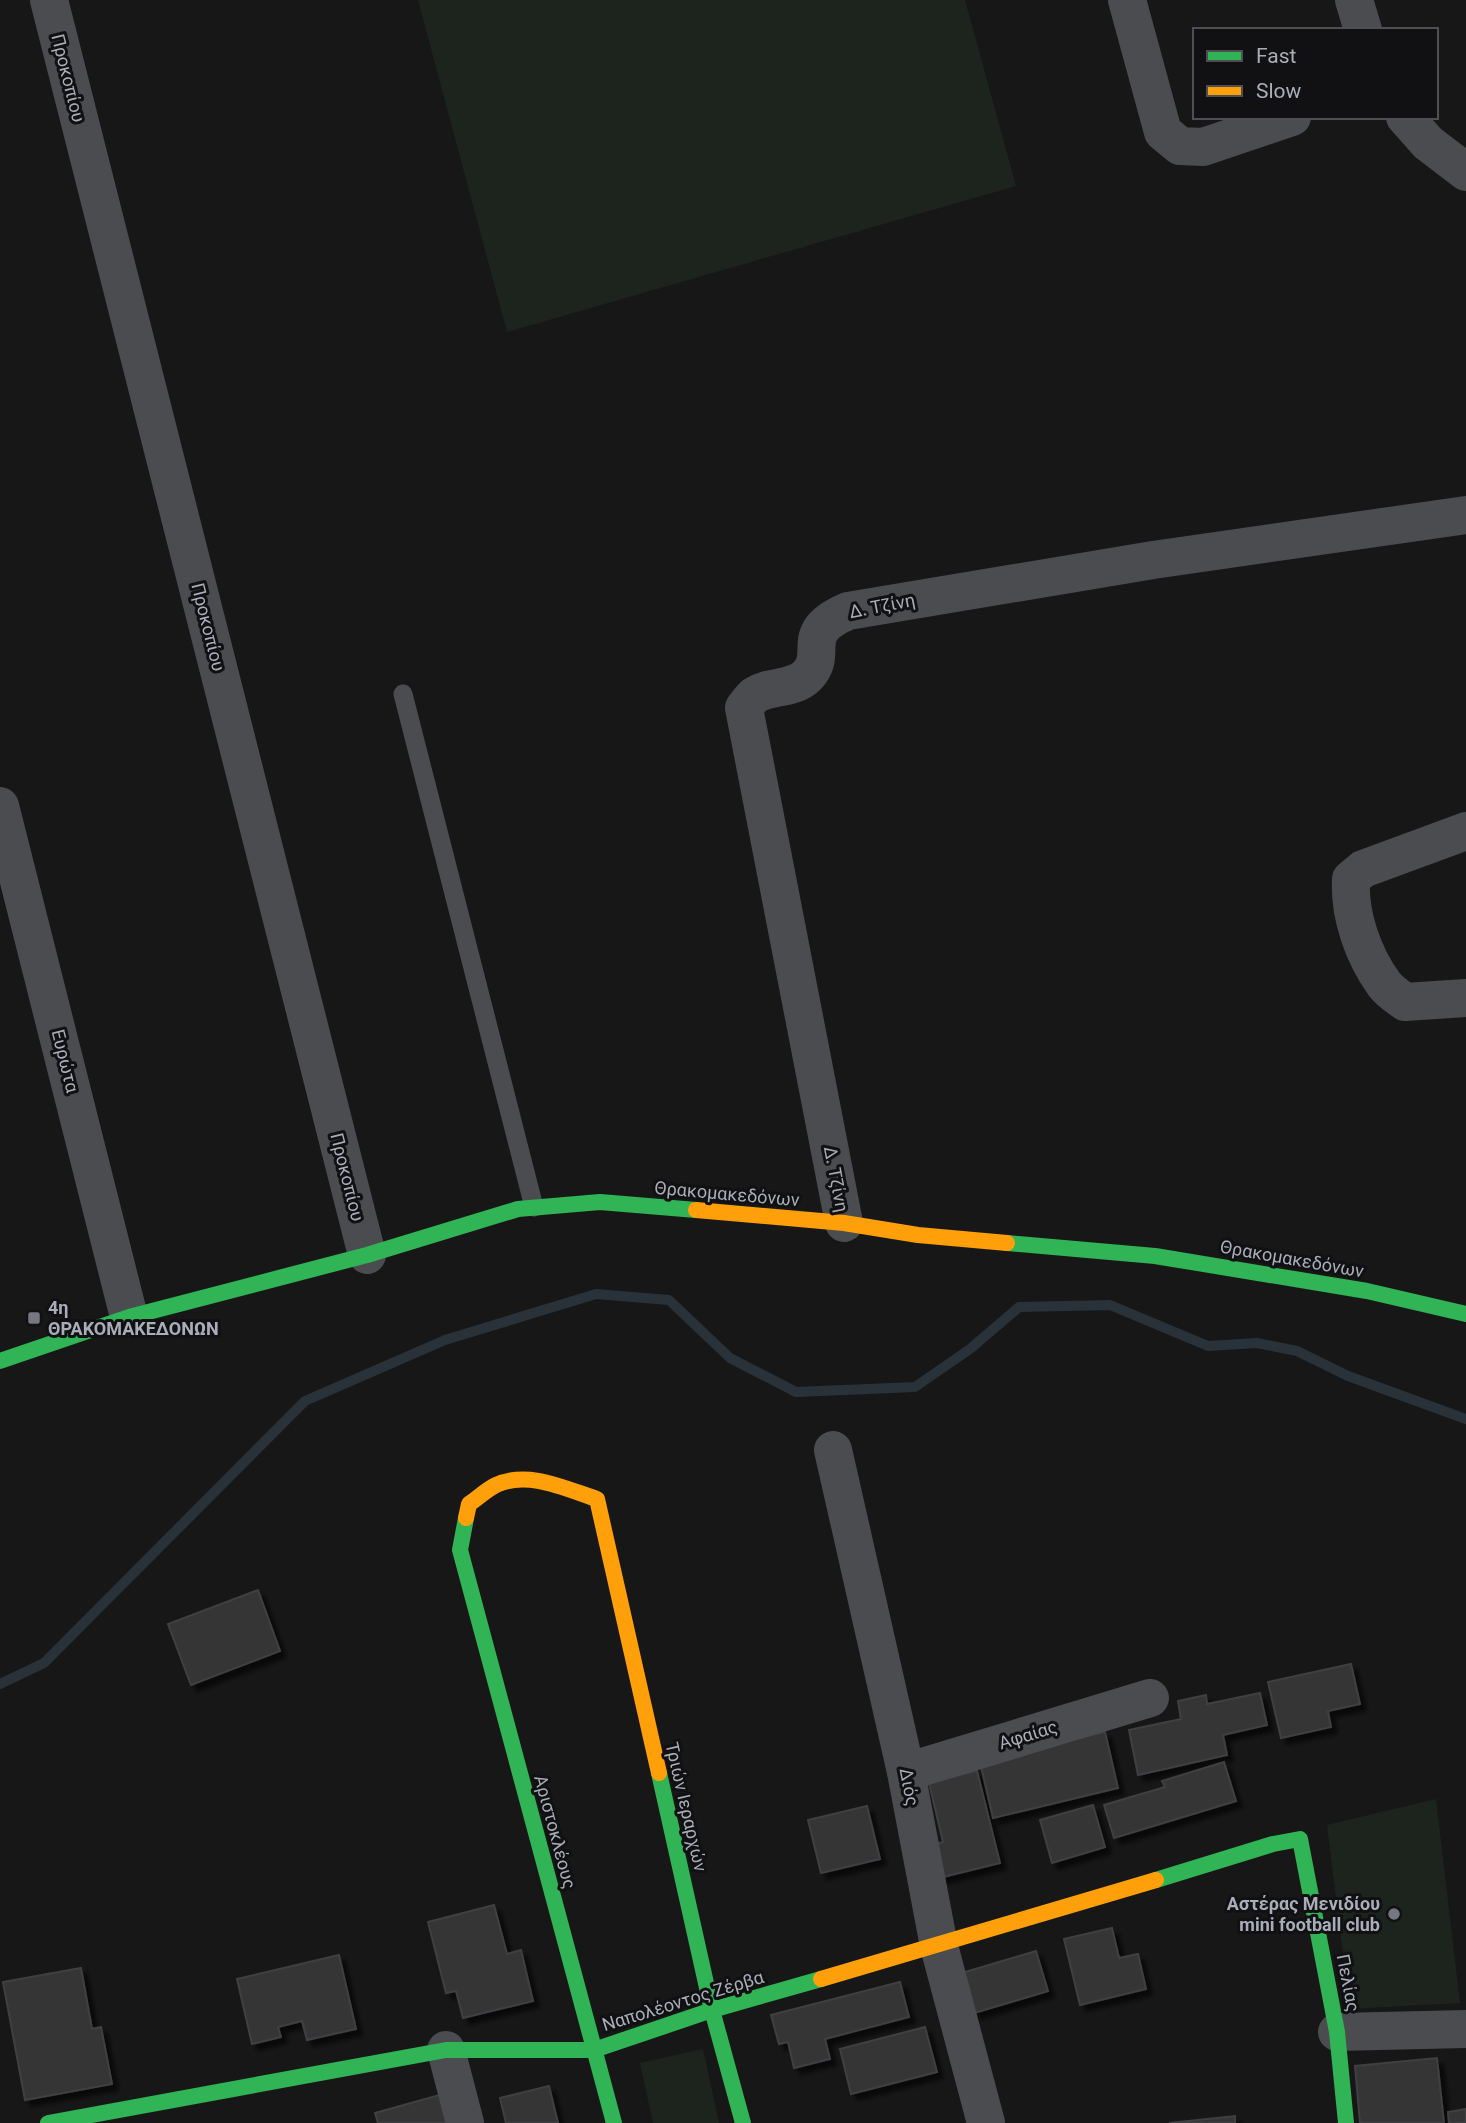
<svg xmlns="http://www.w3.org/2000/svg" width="1466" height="2123" viewBox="0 0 1466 2123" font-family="Roboto,sans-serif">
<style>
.green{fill:#1d241e}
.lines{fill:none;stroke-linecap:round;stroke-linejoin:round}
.stream{stroke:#2a3239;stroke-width:10}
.building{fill:#353536;stroke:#3f4043;stroke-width:2;filter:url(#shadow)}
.lane{stroke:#4b4c50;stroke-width:19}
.street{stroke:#4b4c50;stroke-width:38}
.fast{stroke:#30b455;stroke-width:16}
.slow{stroke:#ff9f0a;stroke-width:16}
.poi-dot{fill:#757880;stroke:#111113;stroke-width:2.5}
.labels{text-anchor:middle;stroke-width:6;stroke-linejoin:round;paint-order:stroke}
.street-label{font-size:18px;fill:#a8adb8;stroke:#111113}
.poi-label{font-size:18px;font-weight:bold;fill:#a8adb8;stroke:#111113;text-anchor:start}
</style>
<defs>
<filter id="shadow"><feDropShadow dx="6" dy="6" stdDeviation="2" flood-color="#0009"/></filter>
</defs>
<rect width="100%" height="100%" fill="#171717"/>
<g class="green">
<path d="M418 0H965L1016 186 507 332Z"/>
<path d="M1436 1799 1460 2003 1350 2009 1327 1825Z"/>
<path d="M703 2049 719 2123H653L640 2063Z"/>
</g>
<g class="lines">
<path class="stream" d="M0 1684 44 1663 305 1401 445 1340 596 1294 669 1300 730 1358 796 1392 915 1387 970 1349 1019 1307 1110 1305 1208 1346 1257 1343 1297 1351 1348 1376 1466 1419"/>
</g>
<g class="building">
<path d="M258 1590 280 1651 191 1685 168 1624Z"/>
<path d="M1351 1664 1360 1704 1328 1711 1331 1727 1281 1738 1268 1682Z"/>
<path d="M1260 1693 1267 1725 1223 1735 1227 1755 1138 1775 1129 1730 1181 1719 1178 1701 1206 1695 1207 1704Z"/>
<path d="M1105 1732 1118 1788 993 1818 980 1762Z"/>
<path d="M1224 1762 1236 1801 1114 1838 1104 1805 1165 1787 1162 1781Z"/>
<path d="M977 1771 1000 1863 939 1878 931 1845 943 1842 929 1783Z"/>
<path d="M1093 1805 1105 1847 1052 1863 1040 1820Z"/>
<path d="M867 1806 880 1859 821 1873 808 1820Z"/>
<path d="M494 1905 507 1954 521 1950 533 2001 463 2018 456 1991 446 1993 428 1922Z"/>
<path d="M1112 1928 1119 1958 1138 1954 1146 1989 1080 2005 1064 1939Z"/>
<path d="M1036 1951 1048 1991 974 2013 962 1973Z"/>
<path d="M339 1955 356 2029 307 2040 302 2021 278 2027 281 2037 252 2044 237 1979Z"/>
<path d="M81 1968 92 2029 101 2027 112 2084 25 2100 3 1982Z"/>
<path d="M900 1982 909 2017 825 2039 830 2059 794 2068 788 2042 779 2044 771 2015Z"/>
<path d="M925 2027 937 2072 851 2094 840 2049Z"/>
<path d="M1437 2058 1444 2123H1360L1355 2066Z"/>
<path d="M549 2086 558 2123H506L500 2098Z"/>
<path d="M447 2093 456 2123H378L375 2113Z"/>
<path d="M1466 2109V2123H1449L1448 2112Z"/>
<path d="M1235 2116V2123H1169Z"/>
</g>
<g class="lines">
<path class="lane" d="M403 694 534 1207"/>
<g class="street">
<path d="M49 0 367 1255"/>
<path d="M1127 0 1163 132 1180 146 1203 147 1292 117"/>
<path d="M1354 0 1363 30"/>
<path d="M1405 117 1428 143 1466 172"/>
<path d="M0 806 129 1317"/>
<path d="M1466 831 1363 869 1351 879C1349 915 1363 955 1384 984 1389 991 1398 997 1405 1002L1466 998"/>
<path d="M844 1223 744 708C747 704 751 698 755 695 770 685 793 690 807 676 830 653 796 633 848 611L1153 560 1466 515"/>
<path d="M833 1450 906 1772 939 1946 986 2123"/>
<path d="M906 1772 1150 1698"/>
<path d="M1337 2032 1466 2029"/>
<path d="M446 2050 465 2123"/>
</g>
<g class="fast">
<path d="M1007 1243 1155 1256 1367 1291 1466 1314"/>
<path d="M0 1361 129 1317 367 1255 518 1209 600 1202 696 1210"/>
<path d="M466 1518 460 1550 614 2123"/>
<path d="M659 1773 712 2010 743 2123"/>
<path d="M1156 1880 1273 1844 1300 1839 1337 2032 1346 2123"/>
<path d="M48 2123 446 2050H594L712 2010 821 1979"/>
</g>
<g class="slow">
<path d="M696 1210 844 1223 918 1235 1007 1243"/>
<path d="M466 1518 469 1504C478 1498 486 1490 496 1485 528 1470 566 1489 597 1499L659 1773"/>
<path d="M821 1979 1156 1880"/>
</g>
</g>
<g class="poi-dot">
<rect x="27" y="1311" width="14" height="14" rx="3.5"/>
<circle cx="1394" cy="1914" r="7"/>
</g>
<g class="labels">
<g class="street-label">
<text transform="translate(68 78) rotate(76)" y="6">Προκοπίου</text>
<text transform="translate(882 606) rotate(-11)" y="6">Δ. Τζίνη</text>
<text transform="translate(208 627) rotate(76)" y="6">Προκοπίου</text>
<text transform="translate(65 1061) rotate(76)" y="6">Ευρώτα</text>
<text transform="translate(347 1177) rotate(76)" y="6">Προκοπίου</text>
<text transform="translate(836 1179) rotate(79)" y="6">Δ. Τζίνη</text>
<text transform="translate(727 1194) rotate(5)" y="6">Θρακομακεδόνων</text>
<text transform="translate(1292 1259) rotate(10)" y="6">Θρακομακεδόνων</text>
<text transform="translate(1028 1735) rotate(-17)" y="6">Αφαίας</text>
<text transform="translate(909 1787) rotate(79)" y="6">Διός</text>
<text transform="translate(686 1807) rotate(77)" y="6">Τριών Ιεραρχών</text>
<text transform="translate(555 1832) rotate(75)" y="6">Αριστοκλέους</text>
<text transform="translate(1348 1983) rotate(79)" y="6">Πελίας</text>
<text transform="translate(683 2001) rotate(-17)" y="6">Ναπολέοντος Ζέρβα</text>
</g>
<g class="poi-label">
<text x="48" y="1314">4η<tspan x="48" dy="21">ΘΡΑΚΟΜΑΚΕΔΟΝΩΝ</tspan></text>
<text x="1380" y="1910" text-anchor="end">Αστέρας Μενιδίου<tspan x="1380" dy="21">mini football club</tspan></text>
</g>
</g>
<rect x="1193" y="28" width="245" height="91" fill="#111113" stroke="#4d4f55" stroke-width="2"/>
<rect x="1207" y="51" width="35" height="10" fill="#30b455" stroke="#4d4f55" stroke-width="2"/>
<text x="1256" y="63" font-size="21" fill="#a8adb8">Fast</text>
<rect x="1207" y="86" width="35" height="10" fill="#ff9f0a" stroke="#4d4f55" stroke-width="2"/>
<text x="1256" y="98" font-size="21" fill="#a8adb8">Slow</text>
</svg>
